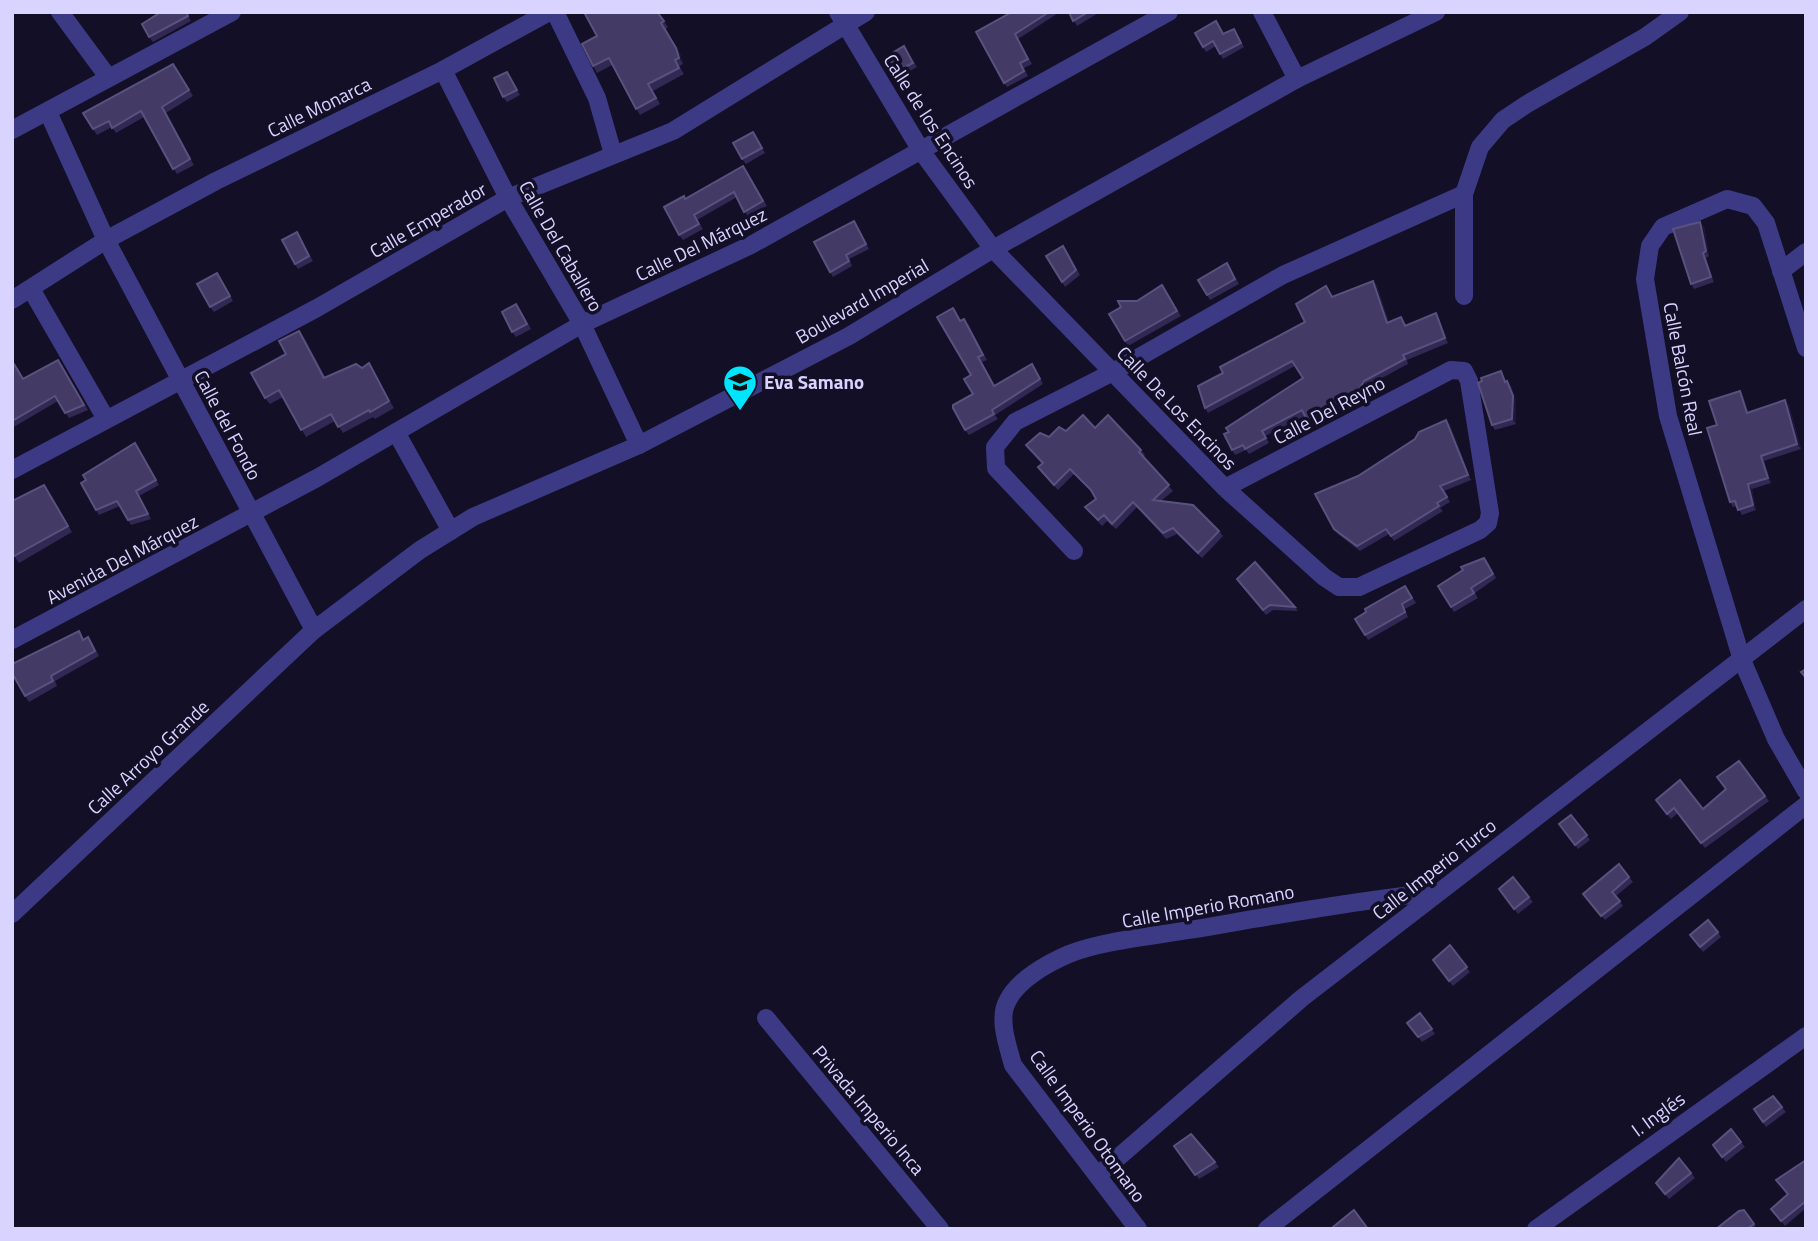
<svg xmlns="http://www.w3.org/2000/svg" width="1818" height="1241" viewBox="0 0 1818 1241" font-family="'Titillium Web',sans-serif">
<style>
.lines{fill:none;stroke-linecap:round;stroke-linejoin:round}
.minor{stroke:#3d3a85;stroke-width:18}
.wall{fill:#312854}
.shaded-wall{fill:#1d163a}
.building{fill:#433a66;stroke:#5a527e;stroke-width:2}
.labels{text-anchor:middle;stroke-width:7;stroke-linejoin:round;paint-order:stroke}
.street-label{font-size:19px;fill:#d9d4ff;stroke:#130f26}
.poi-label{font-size:19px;font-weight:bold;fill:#d9d4ff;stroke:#130f26;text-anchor:start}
</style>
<rect width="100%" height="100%" fill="#130f26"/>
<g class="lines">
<g class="minor">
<path d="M60 12 108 77"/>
<path d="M555 12 597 98 613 154"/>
<path d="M838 12 922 152 993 249 1225 488 1324 577 1339 587H1359L1480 530 1488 523 1490 513 1469 381 1464 371 1451 370 1225 488"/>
<path d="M1262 12 1297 79"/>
<path d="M443 70 508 198 582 324 639 445"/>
<path d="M48 112 106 240 314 630"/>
<path d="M12 130 232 12"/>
<path d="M1781 271 1806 252"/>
<path d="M31 289 106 419"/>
<path d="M1464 296V194L1480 147 1503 120 1527 104 1645 37 1680 12"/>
<path d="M12 300 106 240 216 181 443 70 549 12"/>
<path d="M1806 348 1766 223 1753 206 1727 199 1663 227 1650 246 1645 279 1668 416 1742 660 1776 739 1806 791"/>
<path d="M396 432 451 531"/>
<path d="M12 470 317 308 508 198 673 131 866 12"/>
<path d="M1074 551 996 468 995 447 1015 422 1113 372 1283 275 1464 194"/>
<path d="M12 640 317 478 582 324 751 245 1169 12"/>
<path d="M12 914 314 630 420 550 473 517 639 445 849 336 993 249 1297 79 1436 12"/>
<path d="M766 1018 940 1229"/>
<path d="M1098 1175 1302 998 1806 609"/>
<path d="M1138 1229 1013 1065C1008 1047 998 1019 1007 1002 1017 980 1048 963 1069 954 1101 941 1154 936 1189 930 1272 916 1354 901 1437 892"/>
<path d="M1267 1229 1806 805"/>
<path d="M1536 1229 1806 1036"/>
</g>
</g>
<g class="wall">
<path d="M186 12 191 21 153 42 149 37Z"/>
<path d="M657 12 668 27 666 29 680 54 683 64 679 66 684 74 653 91 660 104 640 115 612 65 597 73 593 66 597 36Z"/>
<path d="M1012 12H1060L1018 39 1032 64 1024 68 1028 76 1007 87 1004 83Z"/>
<path d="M1069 12H1100L1077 26Z"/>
<path d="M1220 26 1224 34H1237L1244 47 1223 59 1216 46 1206 52 1203 47Z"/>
<path d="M904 46 917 67 899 77 894 76 890 71Z"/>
<path d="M177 70 193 96 166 113 194 165 177 174 144 117 116 133 112 127 97 135 93 129Z"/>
<path d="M507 72 520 95 507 102 503 97Z"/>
<path d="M756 137 765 153 746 164 742 159Z"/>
<path d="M747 171 767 206 748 217 737 197 697 220 703 229 683 240 679 235 685 199Z"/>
<path d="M1700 222 1704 227 1709 256 1706 258 1714 282 1694 289 1691 284Z"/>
<path d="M857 226 869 249 849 259 852 266 833 277 830 272Z"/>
<path d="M297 232 313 261 298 269 295 264Z"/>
<path d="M1067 251 1080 275 1065 287 1062 282Z"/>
<path d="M1227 263 1239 284 1210 300 1207 295Z"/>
<path d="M220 278 233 301 214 312 210 307Z"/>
<path d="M1373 281 1377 286 1389 323 1401 317 1406 325 1436 313 1439 318 1448 343 1407 360 1408 364 1367 386 1364 393 1311 425 1305 416 1265 436 1269 443 1249 454 1246 450 1235 455 1232 450 1229 432 1303 378 1295 366 1208 413 1205 408 1223 373 1305 322 1332 297Z"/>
<path d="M1165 290 1181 316 1128 346 1125 341 1137 301Z"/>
<path d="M953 308 961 321 968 324 987 360 982 362 995 386 1032 364 1043 384 995 415 998 419 969 435 965 430 973 394 971 375Z"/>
<path d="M520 309 531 329 516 337 512 332Z"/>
<path d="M304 337 325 377 362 368 369 363 394 408 375 419 373 417 343 433 335 421 306 437 283 397 270 404 265 398 286 354Z"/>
<path d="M58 360 88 410 69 418 58 401 12 428V365L18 368 23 379Z"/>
<path d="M1501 371 1506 381H1507L1511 386 1516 401V424L1495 430 1492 425Z"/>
<path d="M1743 396 1748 412 1789 405 1801 449 1764 461 1771 483 1752 489 1756 510 1742 515 1737 506 1733 507 1730 502 1717 425Z"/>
<path d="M1446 420 1450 425 1471 480 1444 491 1450 502 1440 508 1443 511 1394 541 1389 534 1360 551 1338 534 1334 529 1358 476Z"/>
<path d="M1095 428 1141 450 1145 455 1143 457 1173 491 1161 501 1219 531 1223 536 1202 558 1177 534 1166 539 1137 507 1116 529 1107 521 1102 526 1085 507 1096 499 1094 494 1074 474 1058 490 1042 473 1038 467 1042 464 1026 445 1066 431Z"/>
<path d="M135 443 159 485 139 496 151 519 131 525 120 506 99 515 96 510 86 480Z"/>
<path d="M44 485 72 532 19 563 12 553Z"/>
<path d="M1488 563 1496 578 1475 593 1478 598 1454 612 1438 586Z"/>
<path d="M1240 584 1295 607 1298 611 1273 610 1266 615Z"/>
<path d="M1405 586 1416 603 1405 609 1408 617 1368 640 1365 635 1366 612Z"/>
<path d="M84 639 92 642 99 656 55 681 57 686 29 702 25 696Z"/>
<path d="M1739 761 1769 801 1705 848 1678 813 1671 819 1659 805 1703 809 1726 789Z"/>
<path d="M1571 815 1590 840 1578 849 1559 824Z"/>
<path d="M1513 877 1533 902 1518 914 1499 889Z"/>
<path d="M1629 877 1633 882 1616 896 1623 906 1605 920 1583 894Z"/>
<path d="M1718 932 1721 937 1703 952 1690 935Z"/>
<path d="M1450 945 1470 972 1453 986 1436 965Z"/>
<path d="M1420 1013 1435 1034 1422 1042 1407 1023Z"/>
<path d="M1773 1096 1786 1112 1766 1127 1754 1109Z"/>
<path d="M1741 1142 1745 1147 1726 1162 1713 1145Z"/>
<path d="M1174 1146 1215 1162 1219 1167 1199 1179Z"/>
<path d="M1679 1158 1695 1178 1669 1199 1659 1188Z"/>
<path d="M1806 1160V1208L1785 1226 1771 1209 1788 1194Z"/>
<path d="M1744 1210 1757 1229H1716Z"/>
</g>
<g class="shaded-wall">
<path d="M661 23 680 54 683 64 679 58Z"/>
<path d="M162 107 166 113 194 165 190 159Z"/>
<path d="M1700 222 1704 227 1709 256 1706 251Z"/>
<path d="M1703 253 1706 258 1714 282 1711 277Z"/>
<path d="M1373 281 1377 286 1390 328 1387 323Z"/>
<path d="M1436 313 1439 318 1448 343 1445 338Z"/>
<path d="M299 331 304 337 328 384 324 378Z"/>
<path d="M369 363 373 370 394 408 389 401Z"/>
<path d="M1364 381 1367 386 1364 393 1360 388Z"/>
<path d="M1507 381 1511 386 1516 401V424L1512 419Z"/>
<path d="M1740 391 1743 396 1750 417 1747 413Z"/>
<path d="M1785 400 1789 405 1801 449 1797 444Z"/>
<path d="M1446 420 1450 425 1471 480 1468 475Z"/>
<path d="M1761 456 1764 461 1771 483 1768 478Z"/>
<path d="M1748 484 1752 489 1756 510 1753 505Z"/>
</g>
<g class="building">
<path d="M161 12H186L188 16 149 37 142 24Z"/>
<path d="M584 12H657L664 21 661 23 676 48 679 58 675 60 679 68 648 84 656 98 636 109 609 58 593 66 582 44 597 36Z"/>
<path d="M1012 12H1049L1015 34 1028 59 1020 63 1024 71 1004 83 976 32Z"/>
<path d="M1069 12H1088L1073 21Z"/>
<path d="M1216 21 1223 34 1234 29 1241 43 1220 54 1213 41 1203 47 1195 33Z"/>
<path d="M904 46 913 63 895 72 890 71 884 58Z"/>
<path d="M173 64 189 90 162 107 190 159 173 169 141 111 112 128 109 121 93 129 83 113Z"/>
<path d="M507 72 517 90 503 97 494 78Z"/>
<path d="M753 132 762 148 742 159 733 143Z"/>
<path d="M743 166 763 201 744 212 734 192 694 215 699 224 679 235 664 207 684 196 685 199Z"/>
<path d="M854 221 866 244 846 255 849 261 830 272 814 242Z"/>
<path d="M1700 222 1706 251 1703 253 1711 277 1691 284 1673 229Z"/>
<path d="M297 232 309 256 295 264 282 240Z"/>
<path d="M1063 246 1076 270 1062 282 1046 256Z"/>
<path d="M1227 263 1235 279 1207 295 1198 280Z"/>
<path d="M217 273 230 296 210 307 197 284Z"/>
<path d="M1373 281 1387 323 1401 317 1405 326 1436 313 1445 338 1403 355 1405 359 1364 381 1360 388 1307 420 1302 410 1262 431 1266 438 1245 449 1243 445 1232 450 1224 434 1229 432 1226 428 1303 378 1292 361 1205 408 1198 386 1223 373 1220 367 1305 322 1296 304 1326 286 1332 297Z"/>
<path d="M1162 285 1177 311 1125 341 1109 314 1121 307 1118 301H1137Z"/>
<path d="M516 304 527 324 512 332 502 312Z"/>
<path d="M953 308 960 321 964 319 983 355 978 357 994 386 1032 364 1040 379 992 410 994 414 965 430 953 408V405L973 394 964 379 971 375 937 317Z"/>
<path d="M299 331 324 378 356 364 362 368 369 363 389 401 370 412 369 410 338 427 331 414 301 430 279 390 265 398 251 373 286 354 279 341Z"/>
<path d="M58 360 84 405 65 413 55 396 12 421V365L14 364 23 379Z"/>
<path d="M1501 371 1505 382 1507 381 1513 396 1512 419 1492 425 1478 383 1482 381 1481 378Z"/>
<path d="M1740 391 1747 413 1785 400 1797 444 1761 456 1768 478 1748 484 1753 505 1738 510 1735 501 1730 502 1707 428 1717 425 1709 401Z"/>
<path d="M1083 415 1095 428 1108 415 1141 450 1139 452 1169 485 1153 500 1193 505 1219 531 1198 553 1173 528 1163 533 1133 502 1112 524 1104 515 1098 520 1085 507 1096 499 1091 490 1070 469 1054 485 1038 467 1043 463 1026 445 1040 433 1049 437 1059 427 1066 431Z"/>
<path d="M1446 420 1468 475 1440 486 1447 497 1437 503 1439 506 1391 536 1386 529 1357 546 1334 529 1315 494 1358 476 1415 439 1419 432Z"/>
<path d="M135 443 156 480 136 491 148 514 128 520 117 501 96 510 81 483 86 480 83 475Z"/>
<path d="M44 485 68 526 14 556 12 553V501Z"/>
<path d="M1484 558 1493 574 1471 588 1474 593 1451 607 1438 586 1463 570 1461 567Z"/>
<path d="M1255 562 1295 607 1270 605 1263 610 1237 579Z"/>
<path d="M1405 586 1412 598 1402 604 1405 612 1365 635 1355 619 1366 612 1365 609Z"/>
<path d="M79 631 83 640 88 637 95 651 51 676 53 681 25 696 12 673V664Z"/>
<path d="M1806 669V678L1801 672Z"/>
<path d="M1739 761 1765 796 1701 843 1674 808 1667 814 1656 800 1680 780 1703 809 1726 789 1717 777Z"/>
<path d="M1571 815 1587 835 1575 845 1559 824Z"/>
<path d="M1619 864 1629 877 1612 892 1620 901 1601 916 1583 894Z"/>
<path d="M1513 877 1529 897 1514 909 1499 889Z"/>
<path d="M1708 920 1718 932 1700 947 1690 935Z"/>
<path d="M1450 945 1467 967 1449 981 1433 960Z"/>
<path d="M1420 1013 1432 1029 1418 1037 1407 1023Z"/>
<path d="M1773 1096 1782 1107 1763 1122 1754 1109Z"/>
<path d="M1731 1129 1741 1142 1722 1157 1713 1145Z"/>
<path d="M1191 1134 1215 1162 1195 1175 1174 1146Z"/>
<path d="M1679 1158 1691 1173 1665 1194 1656 1183Z"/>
<path d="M1806 1160V1201L1781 1221 1771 1209 1788 1194 1776 1180Z"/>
<path d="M1354 1210 1368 1229H1334L1333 1227Z"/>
<path d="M1744 1210 1754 1224 1747 1229H1716L1739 1211Z"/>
</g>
<defs>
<g id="school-pin" transform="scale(1.75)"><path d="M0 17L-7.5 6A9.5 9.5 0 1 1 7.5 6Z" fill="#00e5ff" stroke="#130f26"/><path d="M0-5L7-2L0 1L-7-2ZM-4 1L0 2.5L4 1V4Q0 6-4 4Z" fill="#111"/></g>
</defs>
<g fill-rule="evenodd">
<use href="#school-pin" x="740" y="382"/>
</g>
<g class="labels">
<g class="street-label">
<text transform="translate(319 107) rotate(-26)" y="7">Calle Monarca</text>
<text transform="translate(931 121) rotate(57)" y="7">Calle de los Encinos</text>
<text transform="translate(428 220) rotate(-30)" y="7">Calle Emperador</text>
<text transform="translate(701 244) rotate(-26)" y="7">Calle Del Márquez</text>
<text transform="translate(561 246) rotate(60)" y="7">Calle Del Caballero</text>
<text transform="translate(862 301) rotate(-30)" y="7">Boulevard Imperial</text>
<text transform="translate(1683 369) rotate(79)" y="7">Calle Balcón Real</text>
<text transform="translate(1177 408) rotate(46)" y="7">Calle De Los Encinos</text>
<text transform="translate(1329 410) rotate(-28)" y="7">Calle Del Reyno</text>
<text transform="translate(228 425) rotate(62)" y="7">Calle del Fondo</text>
<text transform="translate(122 559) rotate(-28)" y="7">Avenida Del Márquez</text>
<text transform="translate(148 757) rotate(-43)" y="7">Calle Arroyo Grande</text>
<text transform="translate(1434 869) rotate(-38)" y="7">Calle Imperio Turco</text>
<text transform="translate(1208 906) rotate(-10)" y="7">Calle Imperio Romano</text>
<text transform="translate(869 1110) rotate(50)" y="7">Privada Imperio Inca</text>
<text transform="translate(1658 1114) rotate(-36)" y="7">I. Inglés</text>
<text transform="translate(1088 1126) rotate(54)" y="7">Calle Imperio Otomano</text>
</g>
<g class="poi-label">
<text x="764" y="389">Eva Samano</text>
</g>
</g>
<rect width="1818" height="1241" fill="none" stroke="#d9d4ff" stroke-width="28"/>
</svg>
